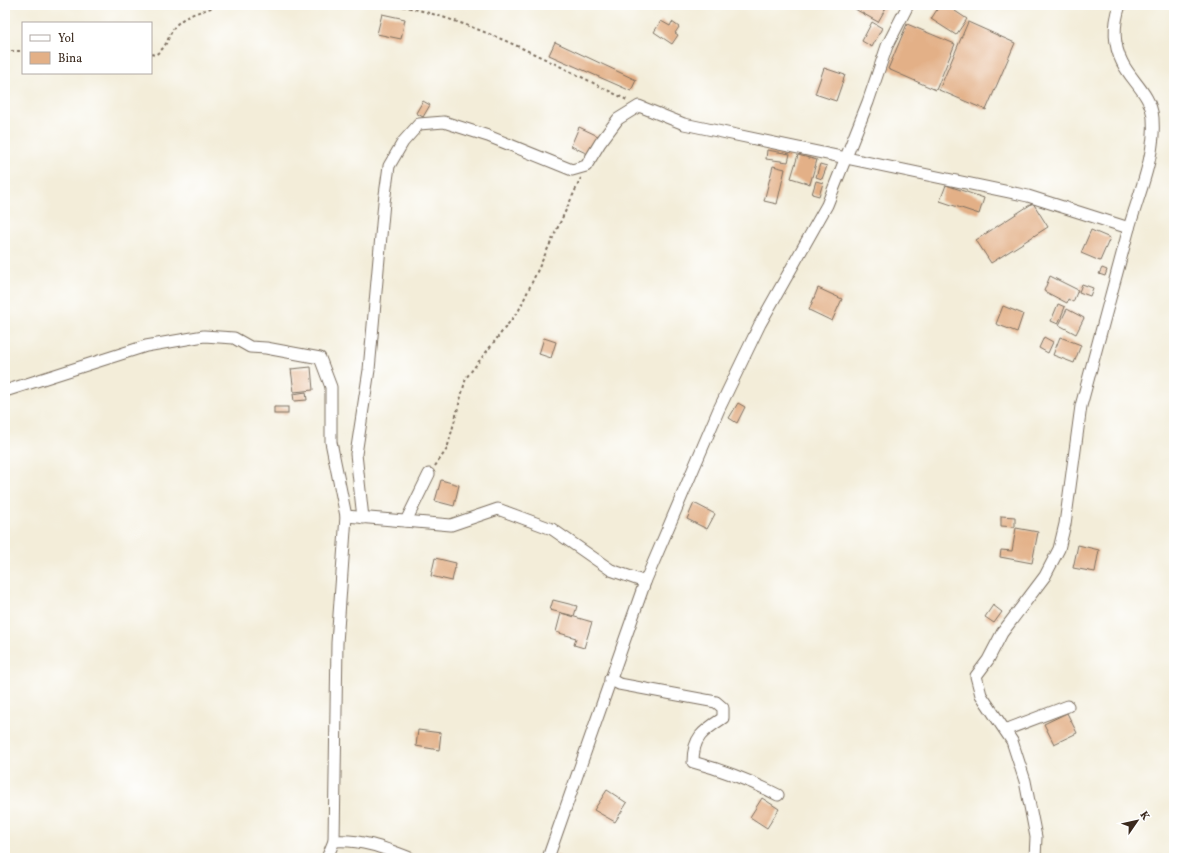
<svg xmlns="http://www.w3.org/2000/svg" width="1179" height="863" viewBox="0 0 1179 863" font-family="Vollkorn,serif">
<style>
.building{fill:#e3b087}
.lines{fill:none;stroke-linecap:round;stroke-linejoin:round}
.street-casing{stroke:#7b6e5f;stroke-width:13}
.path{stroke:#7b6e5f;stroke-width:2;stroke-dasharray:3 3;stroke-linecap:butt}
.street{stroke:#fff;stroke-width:11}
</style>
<rect width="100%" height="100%" fill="#fff"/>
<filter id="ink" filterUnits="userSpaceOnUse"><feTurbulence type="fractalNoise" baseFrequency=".025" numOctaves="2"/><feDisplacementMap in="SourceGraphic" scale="8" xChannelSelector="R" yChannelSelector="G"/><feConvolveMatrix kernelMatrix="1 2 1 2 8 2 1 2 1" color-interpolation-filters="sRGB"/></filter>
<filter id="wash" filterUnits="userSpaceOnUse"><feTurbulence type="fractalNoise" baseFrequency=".012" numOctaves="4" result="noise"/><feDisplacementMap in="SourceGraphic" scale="16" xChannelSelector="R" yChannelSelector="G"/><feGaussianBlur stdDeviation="0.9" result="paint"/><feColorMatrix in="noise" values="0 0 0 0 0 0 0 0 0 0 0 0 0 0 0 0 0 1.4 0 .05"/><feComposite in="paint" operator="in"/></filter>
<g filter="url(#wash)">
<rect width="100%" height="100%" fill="#f3edd9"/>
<g id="blocks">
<g class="building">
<path d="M857 5H885L887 6 878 22 855 9Z"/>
<path d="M940 5H946L967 19 956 35 931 19Z"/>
<path d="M382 14 405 19 401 39 377 34Z"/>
<path d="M661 21 670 26 672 22 679 27 675 33 678 35 672 44 654 32Z"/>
<path d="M872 22 882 28 872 47 862 41Z"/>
<path d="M968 22 1015 43 986 110 939 90Z"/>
<path d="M907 24 955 44 936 90 888 69Z"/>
<path d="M555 42 636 80 631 91 549 55Z"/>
<path d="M824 68 845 75 836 101 815 94Z"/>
<path d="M423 101 430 105 423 117 416 113Z"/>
<path d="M579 127 598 136 590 155 571 146Z"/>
<path d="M767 150 790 154 788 162 766 159Z"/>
<path d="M798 155 817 160 810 184 791 178Z"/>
<path d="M820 164 827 166 822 179 816 177Z"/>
<path d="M773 166 785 169 777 204 764 201Z"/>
<path d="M816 181 823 183 819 196 812 194Z"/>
<path d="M946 185 984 198 979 214 940 201Z"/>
<path d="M1033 203 1048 227 991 263 976 240Z"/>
<path d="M1091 230 1110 238 1100 261 1081 253Z"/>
<path d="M1102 268 1107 270 1105 276 1099 274Z"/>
<path d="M1050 276 1078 290 1073 302 1068 299 1067 303 1044 291Z"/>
<path d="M1082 284 1093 288 1090 296 1079 292Z"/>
<path d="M818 288 842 299 832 321 809 310Z"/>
<path d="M1058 304 1065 307 1058 324 1051 321Z"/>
<path d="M1003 306 1023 314 1017 332 996 324Z"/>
<path d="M1067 309 1084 318 1076 334 1059 325Z"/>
<path d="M1044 337 1053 342 1048 353 1039 348Z"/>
<path d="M1060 337 1081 345 1074 363 1053 355Z"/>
<path d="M544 338 556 342 551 358 539 354Z"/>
<path d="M311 367 313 390 294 392 291 369Z"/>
<path d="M306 392 307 400 294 401 293 394Z"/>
<path d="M738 403 745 407 737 423 729 418Z"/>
<rect x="274" y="407" width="14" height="7"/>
<path d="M441 480 459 485 454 506 435 501Z"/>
<path d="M694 503 715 514 707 529 687 519Z"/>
<path d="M1001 516 1015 517V527L1001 526Z"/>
<path d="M1016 528 1038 532 1032 563 1000 557 1001 550 1012 551Z"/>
<path d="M1078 545 1099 550 1095 572 1073 568Z"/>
<path d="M435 558 456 563 452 581 431 576Z"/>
<path d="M553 600 577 606 574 616 550 610Z"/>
<path d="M993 605 1002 612 994 623 985 617Z"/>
<path d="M561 613 592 622 584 648 574 645 576 638 556 632Z"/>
<path d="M1067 713 1077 733 1054 744 1044 724Z"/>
<path d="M418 730 441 733 439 750 416 746Z"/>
<path d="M607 790 627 803 615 822 594 810Z"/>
<path d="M762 798 779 809 767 828 750 817Z"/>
<path d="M556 855 565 858H555Z"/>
</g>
</g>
</g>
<g filter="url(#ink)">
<use href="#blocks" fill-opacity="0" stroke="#7b6e5f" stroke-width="1"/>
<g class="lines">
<g class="street-casing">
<g id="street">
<path d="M1120 5C1114 23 1113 44 1122 62 1131 81 1151 94 1153 118 1156 155 1139 193 1129 228"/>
<path d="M5 391 146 346 204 336 234 338 250 347 266 348 320 358 331 387V442L346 516 451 525 498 509 552 529 611 570 645 582"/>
<path d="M363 518 356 454 369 370 384 202 389 166 403 142 419 124 444 122 488 136 572 170 586 166 600 143 618 119 639 106 684 124 1028 196 1129 228 1081 406 1065 524 1059 549 1045 576 1002 633 988 660 976 676 981 695 1012 741 1025 781 1036 837 1035 858"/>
<path d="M406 521 429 474"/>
<path d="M610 679 619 684 716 702 723 708V718C703 731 693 737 693 762 723 770 751 781 778 795"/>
<path d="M1005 730 1068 706"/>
<path d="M334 841C361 839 384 848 410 858"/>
<path d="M327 858 334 841 337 643 346 516"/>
<path d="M548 858 645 582 719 409 760 324 827 205 868 102 887 46 908 5"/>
</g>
</g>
<g class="path">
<path d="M397 5C479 22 555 64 629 101"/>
<path d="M5 51H23"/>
<path d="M151 54 155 55C169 46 167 36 176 25 188 13 203 12 218 5"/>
<path d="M435 466 447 449 466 378 519 310 581 178"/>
</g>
<use href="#street" class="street"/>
</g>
</g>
<rect width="1179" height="863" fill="none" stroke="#fff" stroke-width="20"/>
<rect x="22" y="22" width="130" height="52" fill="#ffffff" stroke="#b1aaa5"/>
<rect x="30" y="35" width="20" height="6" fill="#ffffff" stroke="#b1aaa5"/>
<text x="58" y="42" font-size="12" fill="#3b2a1e">Yol</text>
<rect x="30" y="52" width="20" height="12" fill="#e3b087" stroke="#b1aaa5"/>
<text x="58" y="62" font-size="12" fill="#3b2a1e">Bina</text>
<g transform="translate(1137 821) rotate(56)" stroke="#ffffff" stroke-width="3" paint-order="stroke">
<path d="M0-3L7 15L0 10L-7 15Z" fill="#3b2a1e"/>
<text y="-6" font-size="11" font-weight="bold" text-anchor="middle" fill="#3b2a1e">K</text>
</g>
</svg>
